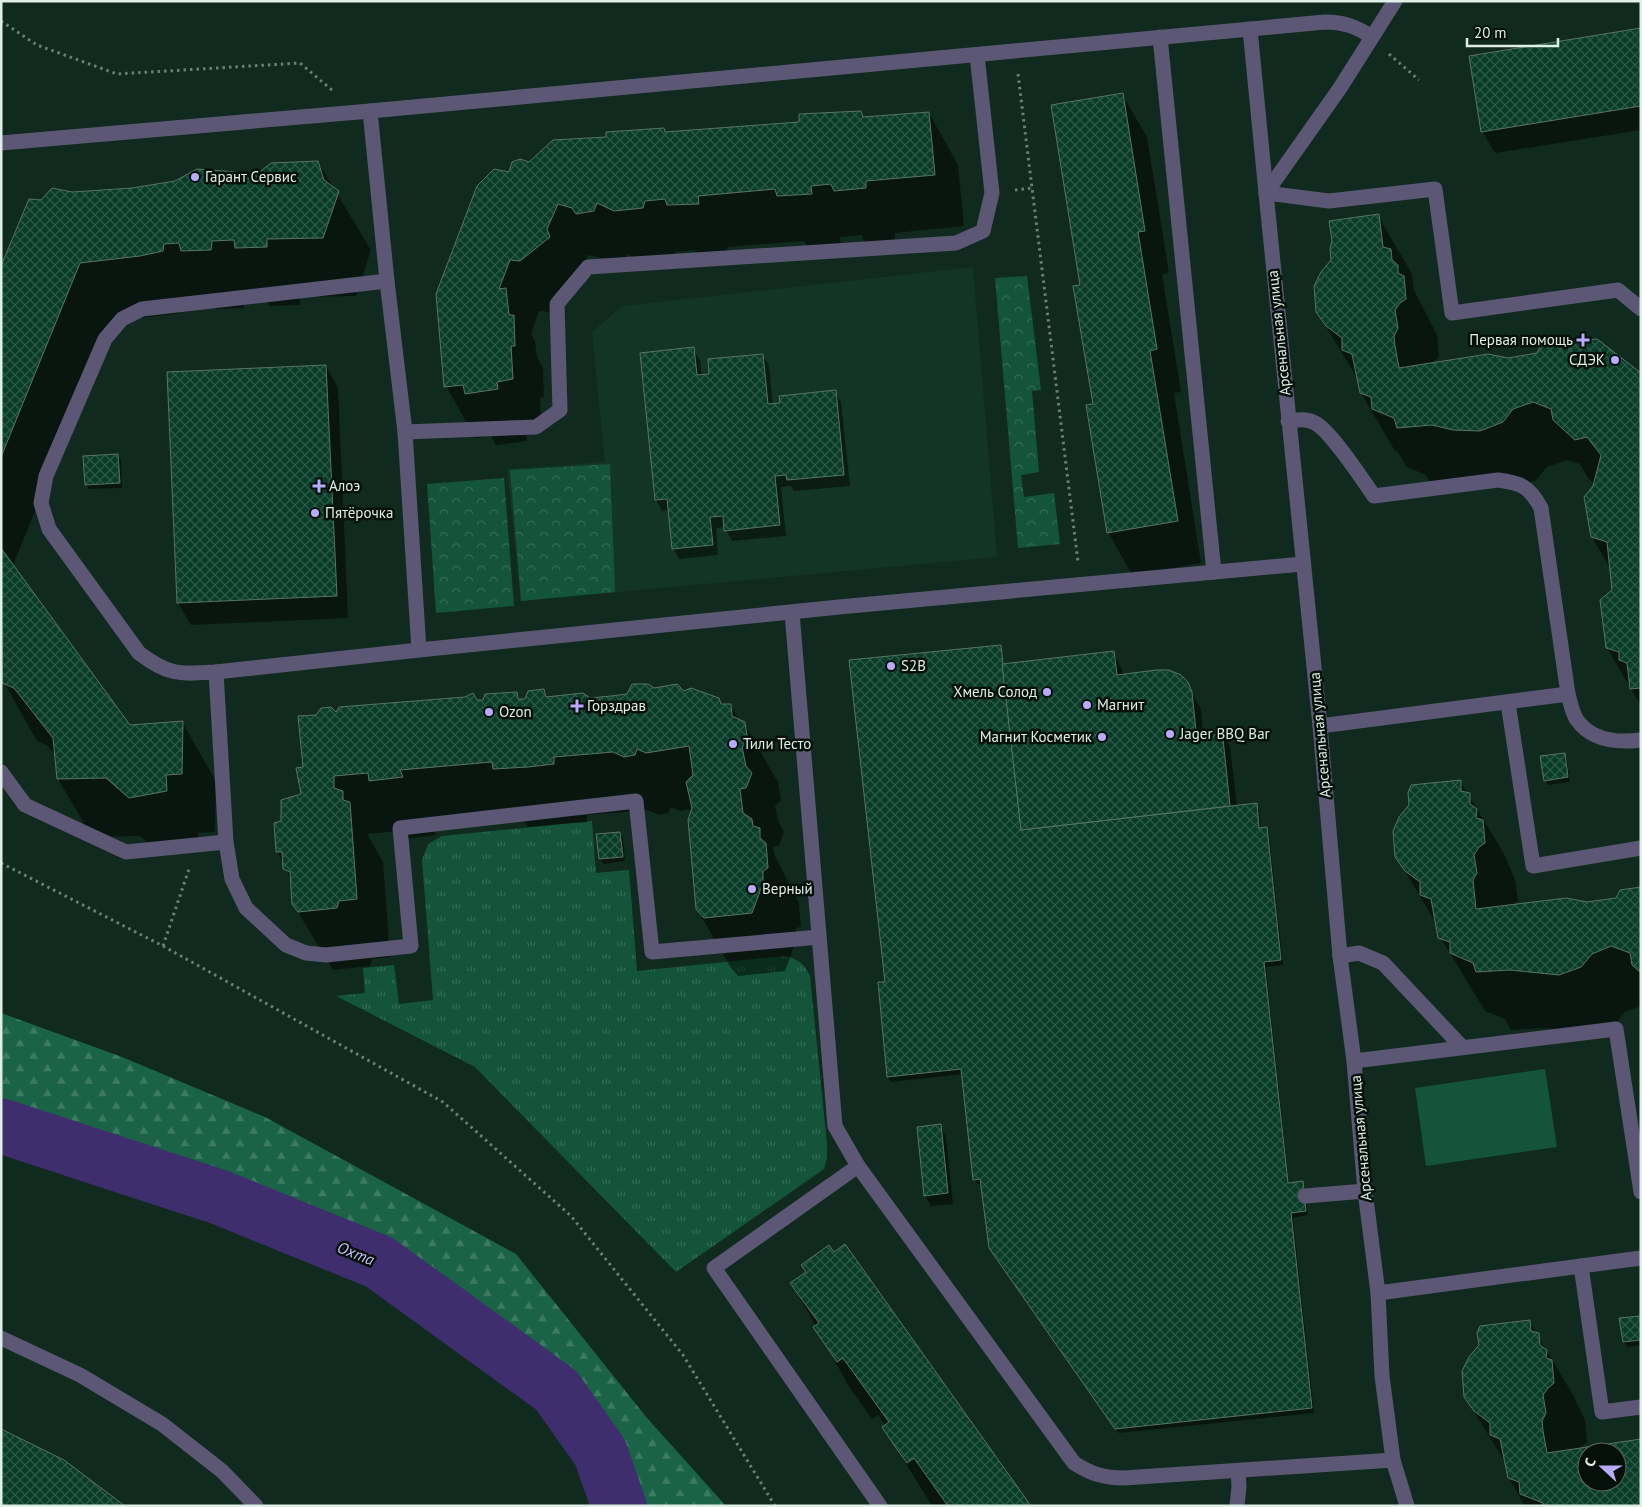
<svg xmlns="http://www.w3.org/2000/svg" width="1642" height="1507" viewBox="0 0 1642 1507" font-family="'PT Sans',sans-serif">
<style>
.built{fill:#133526}
.grass{fill:url(#grass-tufts)}
.forest{fill:url(#forest-firs)}
.park{fill:url(#park-crowns)}
.garden{fill:#13543a}
.shadow{fill:#0007;fill-rule:evenodd}
.lines{fill:none;stroke-linecap:round;stroke-linejoin:round}
.river{stroke:#3e2e6d;stroke-width:55}
.building{fill:url(#building-cross-hatch);stroke:#597366;fill-rule:evenodd}
.path{stroke:#6b7f76;stroke-width:3;stroke-dasharray:2.5 4;stroke-linecap:butt}
.lane{stroke:#5c5774;stroke-width:15}
.street{stroke:#5c5774;stroke-width:15}
.poi-dot{fill:#b9abf7;stroke:#06100b;stroke-width:2}
.labels{text-anchor:middle;stroke-width:5;stroke-linejoin:round;paint-order:stroke}
.poi-label{font-size:15px;fill:#dfeee6;stroke:#06100b;text-anchor:start}
.street-label{font-size:15px;fill:#dfeee6;stroke:#06100b}
.water-label{font-size:16px;font-style:italic;fill:#cac0fa;stroke:#06100b}
</style>
<defs>
<pattern id="grass-tufts" width="24" height="20" patternUnits="userSpaceOnUse" patternTransform="scale(1.25)"><rect width="24" height="20" fill="#13543a"/><path d="M3 7l-1-3M5 7V3M7 7l1-3M15 17l-1-3M17 17v-4M19 17l1-3" fill="none" stroke="#356d56"/></pattern>
<pattern id="forest-firs" width="22" height="20" patternUnits="userSpaceOnUse" patternTransform="scale(1.25)"><rect width="22" height="20" fill="#1b6346"/><path d="M5 1l3.5 6h-7zM16 11l3.5 6h-7z" fill="#3c7a61"/></pattern>
<pattern id="park-crowns" width="20" height="18" patternUnits="userSpaceOnUse" patternTransform="scale(1.25)"><rect width="20" height="18" fill="#13543a"/><path d="M2 6a3 3 0 1 1 6 0M12 15a3 3 0 1 1 6 0" fill="none" stroke="#356d56"/></pattern>
<pattern id="building-cross-hatch" width="8" height="8" patternUnits="userSpaceOnUse" patternTransform="scale(1.25)"><rect width="8" height="8" fill="#0a3d29"/><path d="M0 0l8 8M0 8l8-8" fill="none" stroke="#2d5948"/></pattern>
</defs>
<rect width="100%" height="100%" fill="#112a1f"/>
<path class="built" d="M973 267 997 557 521 601 507 469 605 462 592 332 622 306Z"/>
<path class="grass" d="M592 821 596 873 629 870 637 971 784 956C798 959 804 963 810 976L827 1144V1158L824 1169 676 1272 475 1067 336 996 365 993 363 968 394 965 399 1004 433 1000 422 860 428 844 442 836Z"/>
<path class="forest" d="M1 1013 122 1057 265 1117 516 1254 647 1418 726 1506H633L626 1473 563 1388 386 1251 191 1177 1 1116Z"/>
<g class="park">
<path d="M1027 276 1041 390 1032 391 1039 472 1021 475 1024 497 1054 493 1060 544 1018 548 995 278Z"/>
<path d="M610 464 615 592 521 601 510 470Z"/>
<path d="M504 478 514 606 436 613 427 484Z"/>
</g>
<path class="garden" d="M1545 1069 1557 1147 1426 1166 1415 1088Z"/>
<g class="shadow">
<path d="M1641 29V130L1495 153 1482 131Z"/>
<path d="M1122 94 1147 137 1169 273 1162 274 1181 392 1174 393 1201 563 1132 575 1108 532 1082 286Z"/>
<path d="M861 112 864 118 929 113 958 165 964 226 895 233V240L865 242 861 235 840 237 841 245 808 247 804 241 727 247 728 255 698 256 694 250 675 252 672 259 644 262 627 254 624 263 588 255 576 281 550 312 539 311 531 334 535 341 537 357 543 368 544 397 540 398 542 431 526 433 527 441 496 445 491 436 475 438 446 386 510 174 529 164 665 133 801 123Z"/>
<path d="M318 162 371 250 356 296 300 297V305L270 306 265 298 245 299 244 308 216 309 212 301 196 309 174 314 113 321 13 565 130 726 182 722 216 781 215 832 198 833 200 849 163 856 140 836 92 837 58 779 56 756 48 746 37 741 1 677V269L42 202 72 193 133 189 236 173 240 180 252 179Z"/>
<path d="M1378 216 1412 274 1414 290 1437 335 1439 357 1431 364 1508 359 1641 374V706L1607 648 1614 591 1611 570 1592 537 1595 485 1588 478 1580 464 1567 460 1547 467 1536 480 1514 488 1432 485 1426 475 1407 467 1398 452 1395 451 1361 393 1359 381 1317 312Z"/>
<path d="M693 349 700 360 702 376 711 375 763 355 769 366 773 405 835 391 841 402 850 486 794 491 791 486 781 487 786 536 732 541 725 527 716 528 718 555 679 559 673 548 669 510 662 511 656 500Z"/>
<path d="M326 366 338 388 348 618 191 625 178 603 168 373Z"/>
<path d="M118 455 121 460 122 488 89 489 86 484Z"/>
<path d="M1000 646 1004 665 1113 653 1122 669 1123 675 1187 683 1201 710 1203 732 1221 730 1230 747 1237 806 1256 804 1259 809 1261 829 1266 828 1269 833 1283 965 1266 967 1289 1185 1303 1183 1305 1188 1308 1215 1293 1218 1314 1413 1119 1433 993 1254 982 1184H978L975 1179 963 1074 891 1082 888 1077 886 983Z"/>
<path d="M654 689 718 699 722 705H730L739 720 744 723 778 782 781 801 775 806 778 820 784 832 779 846 773 847 774 854 799 903 801 926 796 929V941L785 971 738 976 731 968 697 909 693 809 680 811 671 807 668 813 659 815 648 810 587 815V822L562 824 528 827 524 820 433 828 436 835 404 839 399 831 367 834 383 862 390 957 372 959 370 966 333 970 293 904 292 882 277 851 282 822 303 795 304 768 336 714 484 701 516 693 520 700H526L544 690 548 698 589 699 627 696Z"/>
<path d="M1564 754 1567 759 1570 782 1548 785 1545 780Z"/>
<path d="M1460 781 1503 852 1515 879 1518 901 1511 906 1587 904 1616 899 1641 974V1006L1625 1012 1614 1025 1593 1033 1544 1028 1511 1030 1505 1019 1485 1011 1440 937 1437 925 1396 856Z"/>
<path d="M620 833 623 838 625 861 603 864 600 859Z"/>
<path d="M940 1126 946 1137 953 1204 931 1206 925 1195Z"/>
<path d="M792 1283 1029 1506H932L884 1428 886 1426 878 1415 872 1419 848 1385Z"/>
<path d="M1641 1317V1345L1627 1347 1624 1342Z"/>
<path d="M1529 1321 1572 1393 1585 1420 1587 1442 1579 1449 1641 1441V1506H1525L1509 1478 1507 1465 1465 1397ZM1587 1452H1617V1482H1587Z"/>
</g>
<g class="lines">
<path class="river" d="M1 1126 219 1197 379 1262 556 1390 600 1452 619 1506"/>
</g>
<g class="building">
<path d="M1641 28V106L1481 132 1469 56Z"/>
<path d="M1123 93 1145 231 1138 232 1157 349 1150 351 1178 521 1107 533 1086 405 1093 404 1073 286 1080 285 1051 105Z"/>
<path d="M861 111 863 117 929 112 935 175 866 181V188L834 191 831 184 811 186 812 194 777 196 775 189 698 196 699 204 667 205 665 199 645 201 643 208 614 211 597 203 594 211 576 214 572 208 558 204 547 229 550 237 520 261 510 260 499 289 506 288 509 315H514L515 346H511L513 379 497 382 498 389 465 394 463 385 444 387 436 294 477 186 494 169 509 172 512 162 520 159 529 162 553 140 606 137V132L664 128 665 132 799 122V114Z"/>
<path d="M318 161 324 180 339 191 323 238 267 239V247L235 248 234 240 212 241 211 250 181 251 179 243 164 244 163 251 140 256 80 263 1 457V266L29 199 41 200 52 188 72 192 132 188 175 181 197 169 236 172V179L252 178 271 163Z"/>
<path d="M1379 214 1383 247 1391 249 1392 260 1398 265V273L1404 276 1406 299 1400 303 1395 310 1398 328 1394 336 1395 346 1399 368 1488 354 1508 358 1537 353 1541 345 1597 339 1641 373V688L1630 689 1627 663 1619 660V652L1606 648 1600 600 1612 590 1607 542 1591 537 1584 497 1593 486 1601 455 1587 437 1575 440 1553 420 1551 409 1533 402 1513 409 1503 422 1480 431 1453 430 1432 425 1397 428 1394 418 1372 409 1371 397 1360 393 1352 354 1342 350V338L1326 326 1316 312 1314 286 1321 272 1331 260 1330 248 1332 241 1329 221Z"/>
<path d="M694 347 697 375 709 374 708 359 763 354 768 404 780 403 779 396 836 390 844 475 787 480 786 475 775 476 780 525 724 531 723 516 710 517 713 545 672 549 667 499 655 500 640 353Z"/>
<path d="M326 365 337 596 177 603 167 372Z"/>
<path d="M118 454 120 483 85 485 83 456Z"/>
<path d="M1 548 130 725 183 721 182 774 166 775 167 791 129 798 106 778 57 779 53 738 14 688 2 683Z"/>
<path d="M1001 645 1021 830 1257 803 1259 828 1267 827 1281 960 1264 962 1288 1183 1303 1181 1306 1211 1291 1213 1312 1408 1115 1429 989 1248 980 1179 973 1180 961 1069 887 1077 878 982H885L849 660Z"/>
<path d="M1114 651 1117 675 1156 670H1169L1181 675 1188 682 1192 692 1196 731 1222 729 1230 806 1021 830 1002 664Z"/>
<path d="M632 684H648L654 688 677 684 684 691 691 688 719 698 721 704H731L732 716 745 722 748 742 742 747 746 766 752 773 746 788 740 789 743 813 752 819 753 826 760 828V838L766 843 768 868 763 871V883L752 913 704 918 696 909 688 820 692 808 686 782 693 775 689 746 646 753 637 749 635 755 624 757 613 752 554 757V764L528 767 493 769 492 762 400 770 403 777 369 781 368 773 334 776V788L343 791V800L350 802 357 899 339 901 337 908 298 912 292 904 290 872 283 869 282 852H276L274 823 281 821V800L301 794 296 768 303 767 298 716 316 715 321 708 331 707 336 712 339 707 465 697 473 693 477 700H483L485 694 517 692 518 699H525L528 691 544 689 546 697 583 693 590 698 611 696 627 694Z"/>
<path d="M1565 753 1568 777 1544 781 1540 756Z"/>
<path d="M1461 780V791L1470 793V804L1477 809 1476 818 1483 820 1485 843 1479 847 1474 855 1477 873 1473 880 1476 909 1566 898 1587 902 1616 898 1620 890 1641 887V973L1632 965 1630 953 1611 946 1592 954 1581 967 1559 975 1510 970 1476 972 1473 963 1450 953V942L1438 938 1431 899 1420 895V882L1405 871 1395 857 1393 831 1399 817 1409 805 1408 793 1411 785Z"/>
<path d="M620 832 623 857 599 859 596 834Z"/>
<path d="M941 1124 948 1193 924 1196 917 1127Z"/>
<path d="M845 1244 1031 1506H948L914 1458 907 1463 896 1448 882 1427 889 1422 843 1358 837 1362 813 1327 819 1323 790 1283 806 1272 801 1265 829 1245 834 1252Z"/>
<path d="M1641 1316V1340L1623 1342 1619 1318Z"/>
<path d="M1530 1320 1531 1331 1539 1333 1540 1345 1547 1350 1546 1358 1552 1360 1554 1383 1548 1388 1543 1395 1546 1413 1542 1421 1543 1431 1547 1453 1641 1439V1506H1543V1503L1520 1494 1519 1482 1508 1478 1500 1439 1490 1435V1423L1474 1411 1464 1397 1462 1371 1469 1357 1479 1345 1477 1333 1480 1326ZM1587 1452H1617V1482H1587Z"/>
<path d="M1 1429 64 1460 125 1506H1Z"/>
</g>
<g class="lines">
<g class="path">
<path d="M1 21 37 45 117 74 300 63 333 91"/>
<path d="M1389 54 1419 80"/>
<path d="M1018 74 1078 562"/>
<path d="M1015 190 1032 188"/>
<path d="M333 515 351 510"/>
<path d="M1 863 163 946 443 1102 571 1216 683 1355 775 1506"/>
<path d="M163 946 189 869"/>
</g>
<g class="lane">
<path d="M1250 29 1266 193 1329 201 1435 189 1452 313 1618 290 1641 309"/>
<path d="M1160 37 1214 572"/>
<path d="M370 111 387 281 405 432 536 427 560 410 557 304 588 267 956 243 983 231 992 193 977 55"/>
<path d="M1 143 370 111 1325 22C1344 22 1357 27 1372 37"/>
<path d="M1288 421C1297 420 1306 418 1315 423 1331 431 1362 479 1374 496L1498 480C1521 483 1529 486 1541 508L1568 694 1320 726"/>
<path d="M405 432 419 650 216 672 226 842 232 879 246 908 286 945 306 953 326 955 411 946 400 828 636 801 652 952 819 937"/>
<path d="M792 613 835 1126 858 1166"/>
<path d="M419 650 839 607 1302 564"/>
<path d="M216 672C180 674 169 676 139 653L49 529 41 503 46 476 105 339 122 319 142 309 387 281"/>
<path d="M1568 694C1570 701 1572 713 1577 720 1592 741 1618 743 1641 740"/>
<path d="M1508 703 1533 866 1641 848"/>
<path d="M1 772 25 805 126 852 226 842"/>
<path d="M1340 956 1359 953 1383 963 1462 1047"/>
<path d="M1354 1061 1616 1029 1641 1192"/>
<path d="M1305 1196 1365 1191"/>
<path d="M1581 1266 1602 1412 1641 1407"/>
<path d="M1378 1293 1641 1258"/>
<path d="M880 1506 714 1268 858 1166 1074 1463C1091 1474 1104 1478 1124 1478L1393 1460"/>
<path d="M1237 1506 1239 1486 1238 1471"/>
</g>
<g class="street">
<path d="M1395 1 1340 88 1266 193 1320 726 1340 956 1354 1061 1365 1191 1378 1293 1382 1376 1393 1460 1407 1506"/>
<path d="M1 1338 80 1375 162 1424 222 1471 256 1506"/>
</g>
</g>
<g class="poi-dot">
<circle cx="195" cy="177" r="5"/>
<path d="M1580.5 332.5h5v5h5v5h-5v5h-5v-5h-5v-5h5z"/>
<circle cx="1615" cy="360" r="5"/>
<path d="M316.5 478.5h5v5h5v5h-5v5h-5v-5h-5v-5h5z"/>
<circle cx="315" cy="513" r="5"/>
<circle cx="891" cy="666" r="5"/>
<circle cx="1047" cy="692" r="5"/>
<circle cx="1087" cy="705" r="5"/>
<path d="M574.5 698.5h5v5h5v5h-5v5h-5v-5h-5v-5h5z"/>
<circle cx="489" cy="712" r="5"/>
<circle cx="1170" cy="734" r="5"/>
<circle cx="1102" cy="737" r="5"/>
<circle cx="733" cy="744" r="5"/>
<circle cx="752" cy="889" r="5"/>
</g>
<g class="labels">
<g class="poi-label">
<text x="205" y="182">Гарант Сервис</text>
<text x="1573" y="345" text-anchor="end">Первая помощь</text>
<text x="1605" y="365" text-anchor="end">СДЭК</text>
<text x="329" y="491">Алоэ</text>
<text x="325" y="518">Пятёрочка</text>
<text x="901" y="671">S2B</text>
<text x="1037" y="697" text-anchor="end">Хмель Солод</text>
<text x="1097" y="710">Магнит</text>
<text x="587" y="711">Горздрав</text>
<text x="499" y="717">Ozon</text>
<text x="1180" y="739">Jager BBQ Bar</text>
<text x="1092" y="742" text-anchor="end">Магнит Косметик</text>
<text x="743" y="749">Тили Тесто</text>
<text x="762" y="894">Верный</text>
</g>
<g class="street-label">
<text transform="translate(1279 333) rotate(-96)" y="5">Арсенальная улица</text>
<text transform="translate(1320 735) rotate(-95)" y="5">Арсенальная улица</text>
<text transform="translate(1361 1138) rotate(-95)" y="5">Арсенальная улица</text>
</g>
<g class="water-label">
<text transform="translate(356 1253) rotate(22)" y="6">Охта</text>
</g>
</g>
<rect width="1642" height="1507" fill="none" stroke="#dfeee6" stroke-width="5"/>
<g transform="translate(1602 1467) rotate(291)"><circle r="24" fill="#06100b" stroke="#5d6963"/>
<path d="M0-4L9 19L0 12L-9 19Z" fill="#b9abf7"/>
<text y="-8" font-size="14" font-weight="bold" text-anchor="middle" fill="#dfeee6">С</text>
</g>
<path d="M1467 38v8h91v-8" fill="none" stroke="#dfeee6" stroke-width="2.5"/>
<text x="1474" y="38" font-size="15" fill="#dfeee6" stroke="#06100b" stroke-width="4" paint-order="stroke">20 m</text>
</svg>
